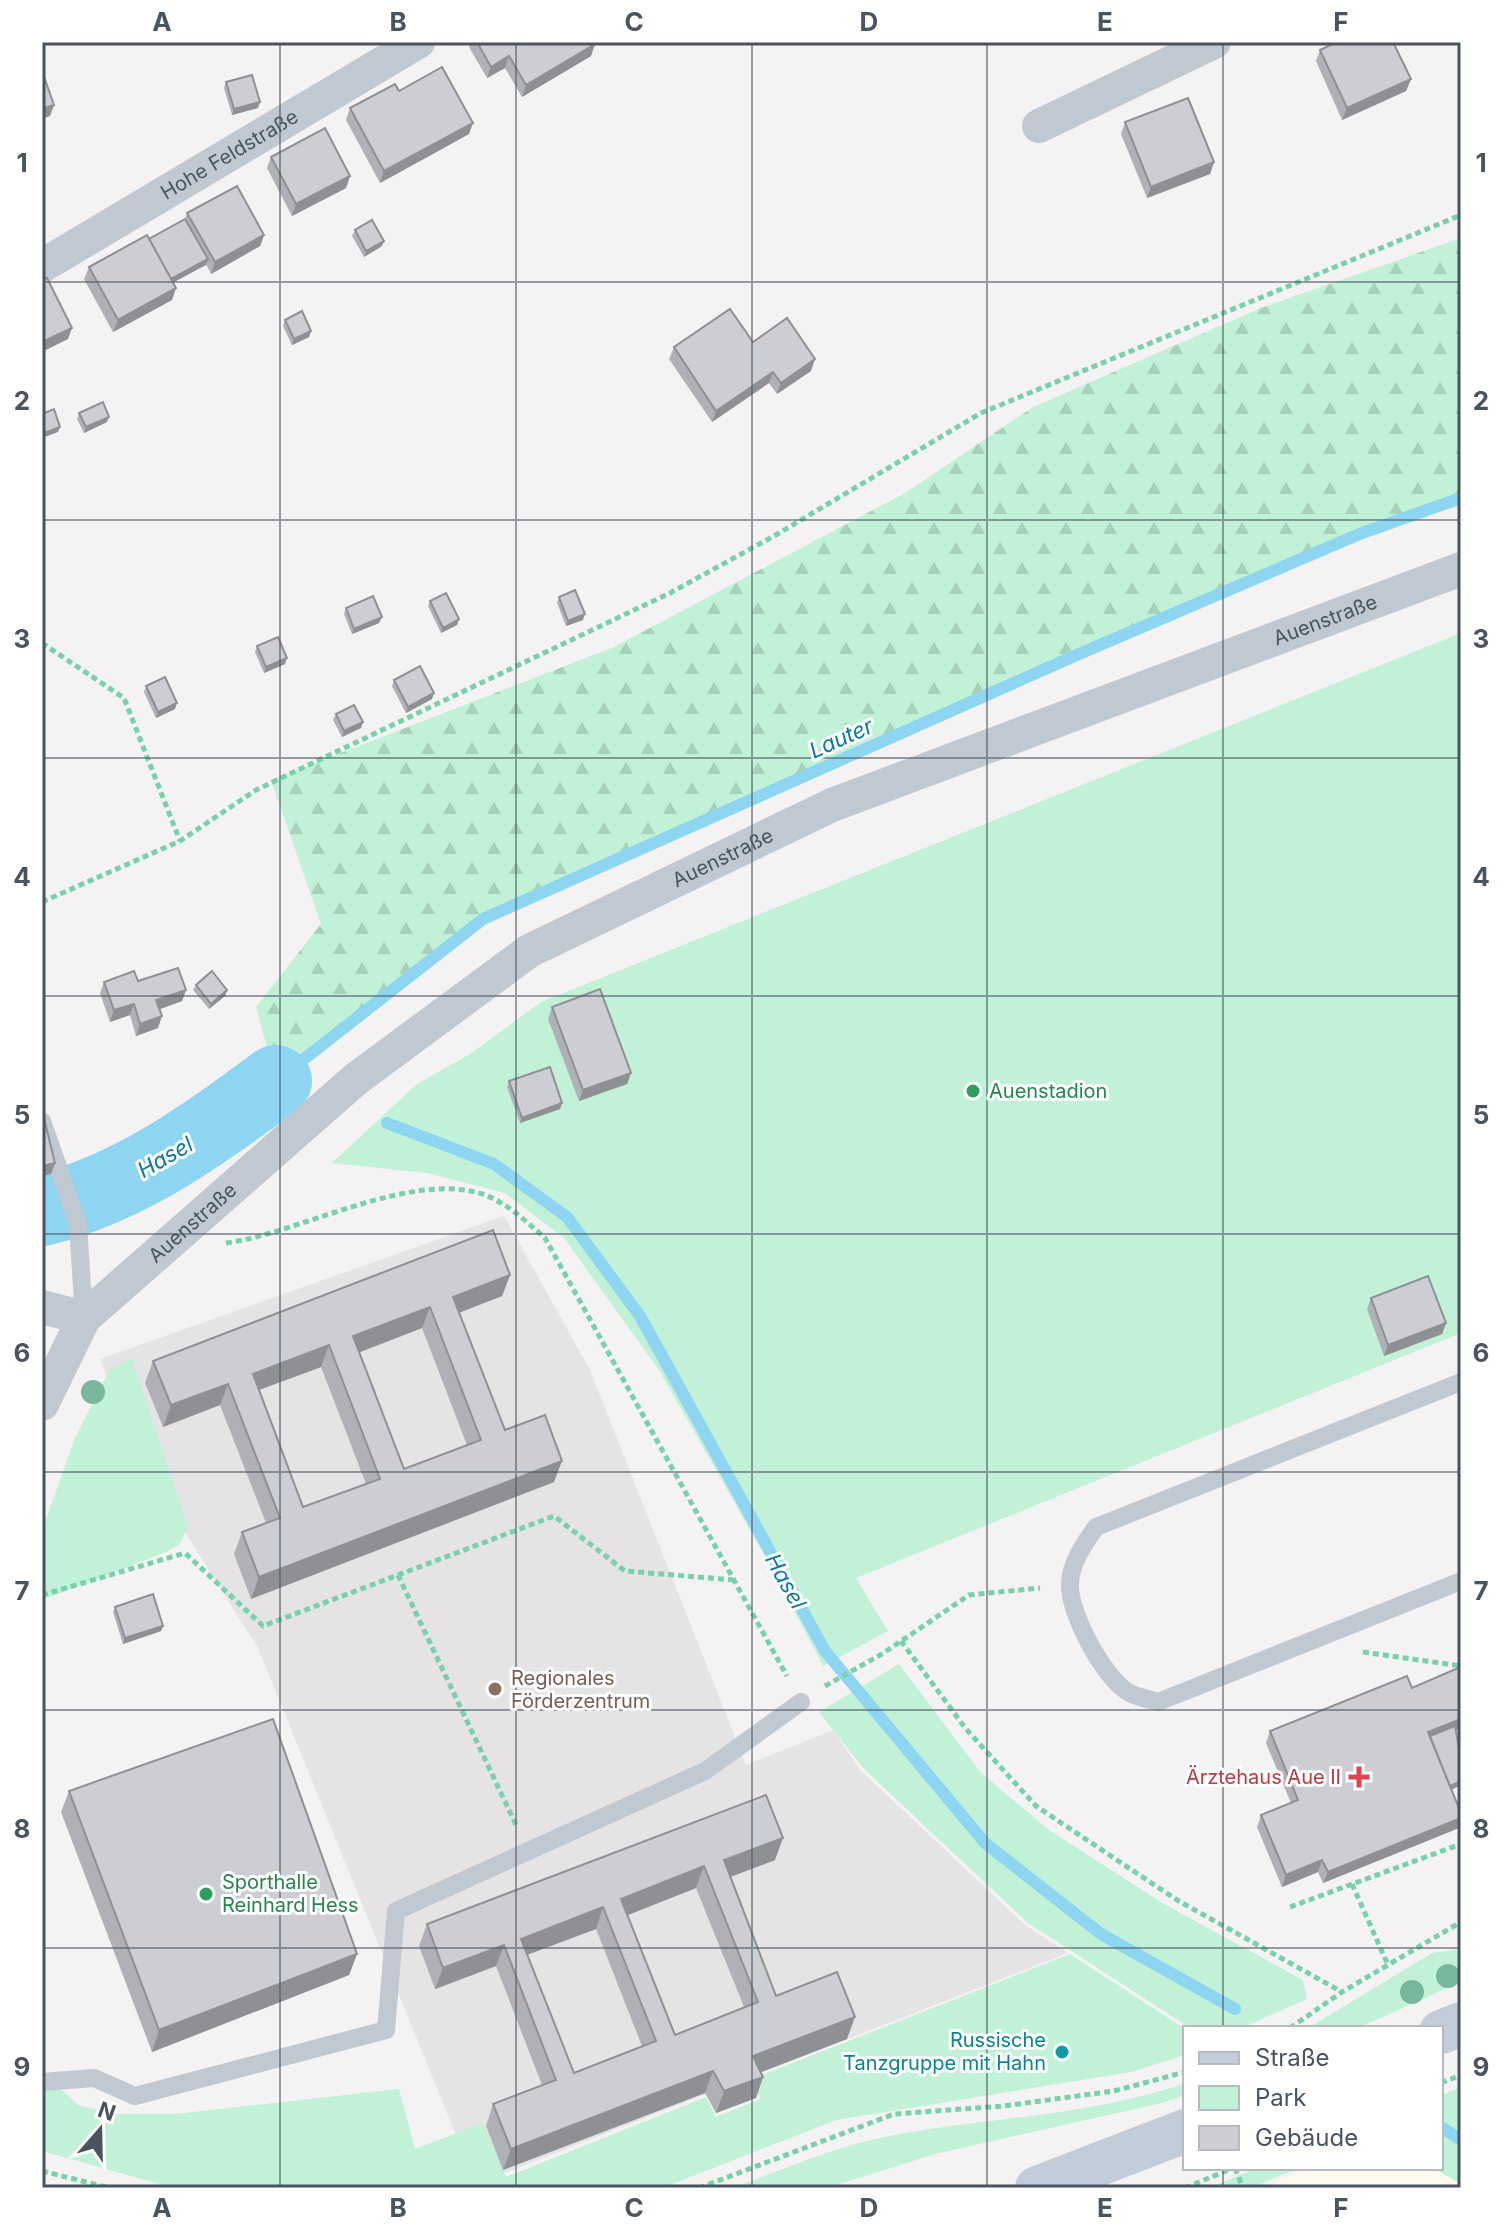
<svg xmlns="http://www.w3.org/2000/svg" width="1503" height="2230" viewBox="0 0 1503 2230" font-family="Inter,sans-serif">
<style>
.commercial{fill:#fdf9ed}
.education{fill:#e5e3e4}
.green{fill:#c1f2d7}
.forest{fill:url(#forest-firs)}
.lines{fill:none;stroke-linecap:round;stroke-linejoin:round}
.stream{stroke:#8dd5f0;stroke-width:12}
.river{stroke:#8dd5f0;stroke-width:72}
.path{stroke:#77d1aa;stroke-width:5;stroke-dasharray:6 4;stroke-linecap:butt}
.service{stroke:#c0c8d2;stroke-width:18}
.minor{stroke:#c0c8d2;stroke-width:34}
.secondary{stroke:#c3ccd9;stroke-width:44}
.tree{fill:#79b79c}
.wall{fill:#afb1b6;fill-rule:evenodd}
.shaded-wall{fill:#8f9094}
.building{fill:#ccced4;stroke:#8f9094;stroke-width:2;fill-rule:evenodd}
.grid{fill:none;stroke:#495461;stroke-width:2;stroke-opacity:0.55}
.leisure-dot{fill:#2e9e5b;stroke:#fff;stroke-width:3}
.education-dot{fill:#8d6e63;stroke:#fff;stroke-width:3}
.health-dot{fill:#e0444e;stroke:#fff;stroke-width:3}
.culture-dot{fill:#0f9aa8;stroke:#fff;stroke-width:3}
.labels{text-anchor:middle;stroke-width:6;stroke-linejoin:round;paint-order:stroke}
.street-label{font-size:20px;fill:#495461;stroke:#fff}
.leisure-label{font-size:20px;fill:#27864d;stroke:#fff;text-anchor:start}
.education-label{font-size:20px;fill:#785e54;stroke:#fff;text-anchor:start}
.health-label{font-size:20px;fill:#be3a42;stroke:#fff;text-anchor:end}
.culture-label{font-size:20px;fill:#0d838f;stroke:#fff;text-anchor:end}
.water-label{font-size:22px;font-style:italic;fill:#097aa5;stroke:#fff}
.neatline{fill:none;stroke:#495461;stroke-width:3}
.grid-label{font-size:26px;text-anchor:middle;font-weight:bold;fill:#495461}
</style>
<defs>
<pattern id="forest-firs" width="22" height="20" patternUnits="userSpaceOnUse" patternTransform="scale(2)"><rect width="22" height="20" fill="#c1f2d7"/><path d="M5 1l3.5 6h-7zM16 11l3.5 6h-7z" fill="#a7d1bb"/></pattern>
</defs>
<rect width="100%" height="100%" fill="#f4f2f2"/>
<path class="commercial" d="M1461 2103V2188H1261L1308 2168H1441Z"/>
<path class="education" d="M504 1216 590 1370 746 1765 833 1730 860 1770 1024 1924 1068 1953 476 2184 258 1648 146 1470 100 1359Z"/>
<g class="green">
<path d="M1461 633V1333L856 1578 888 1631 823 1666 774 1572 659 1370 564 1238 505 1193 427 1173 332 1163 417 1084 470 1054 541 1002Z"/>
<path d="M132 1358 188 1526 180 1544 166 1552 42 1600V1530L75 1438 110 1369Z"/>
<path d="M899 1664 981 1773 1049 1830 1164 1904 1303 1980 1307 1999 1242 2028H1190L1028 1923 864 1769 819 1712Z"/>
<path d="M1461 1949V1982L1358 2028H1308L1432 1953Z"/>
<path d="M1070 1954 1185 2029V2055L1131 2072 836 2120 662 2188H173L42 2151V2090L59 2087 78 2105 114 2114H175L399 2089 415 2149 483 2123 506 2177 706 2097 716 2117 760 2099 752 2079Z"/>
<path d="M1185 2083V2095L1162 2103 935 2154 827 2188H733C782 2170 832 2148 884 2137 980 2118 1093 2116 1185 2083Z"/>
<path d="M1461 2087V2184L1433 2168H1441V2095Z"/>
<path d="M1256 2168H1299L1250 2188H1209Z"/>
</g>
<path class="forest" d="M1461 238V498L1362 533 1079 654 484 919 276 1081 256 1007 321 924 271 780 614 647 905 493 1033 407 1261 308Z"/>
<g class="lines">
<g class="stream">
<path d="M276 1081 483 919 1079 654 1362 533 1461 498"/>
<path d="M387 1123 494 1164 567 1217 640 1316 825 1651 985 1843 1101 1934 1235 2009"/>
<path d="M1441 2127 1461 2140"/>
</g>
<path class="river" d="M42 1210C131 1188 203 1135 276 1081"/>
<g class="path">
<path d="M42 643 124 698 180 841"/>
<path d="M42 902 180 841 256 790 670 593 774 536 981 413 1461 215"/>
<path d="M226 1243C301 1233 412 1169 485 1195 508 1204 527 1222 545 1238L787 1676"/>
<path d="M398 1575 517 1827"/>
<path d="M42 1595 185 1553 263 1626 554 1516 625 1571 734 1580"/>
<path d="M901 1641 966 1729 1036 1806 1177 1900 1342 1992"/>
<path d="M1363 1652 1461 1666"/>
<path d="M825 1686 882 1654 969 1595 1040 1588"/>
<path d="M1352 1884 1388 1965"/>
<path d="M1290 1907 1461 1844"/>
<path d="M1290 2028 1342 1992 1461 1922"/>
<path d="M1441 2083 1461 2075"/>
<path d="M1235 2168 1243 2188"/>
<path d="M42 2171 110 2188"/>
<path d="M699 2188 894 2114 1004 2106 1114 2091 1185 2072"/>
<path d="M1185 2188 1233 2168"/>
</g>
<g class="service">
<path d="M42 1121 78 1224 84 1318"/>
<path d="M1461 1382 1096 1527C1084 1544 1071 1562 1070 1583 1068 1612 1104 1678 1128 1692 1136 1697 1149 1699 1158 1702L1461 1581"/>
<path d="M42 2082 94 2078 135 2096 386 2030 396 1911 705 1771 801 1702"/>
</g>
<g class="minor">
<path d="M1039 126 1214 42"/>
<path id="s1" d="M42 266 418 42"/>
<path d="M42 1307 84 1318"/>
<path id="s2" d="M42 1404 84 1318 356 1079 529 951 832 805 1461 569"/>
</g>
<g class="secondary">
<path d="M1441 2032 1461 2024"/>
<path d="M1037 2188 1185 2131"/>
</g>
</g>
<g class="tree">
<circle cx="93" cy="1392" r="12"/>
<circle cx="1448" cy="1976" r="12"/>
<circle cx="1412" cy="1992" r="12"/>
</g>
<g class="wall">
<path d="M471 42H594L591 56 522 97 505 68 487 78 469 47Z"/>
<path d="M1320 50 1411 79 1406 91 1342 120 1316 61Z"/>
<path d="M226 82 258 108 232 115 224 88Z"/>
<path d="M399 91 469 134 380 183 346 120 350 108Z"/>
<path d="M1125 122 1214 162 1210 174 1147 198 1121 134Z"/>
<path d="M271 157 350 176 346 188 292 216 267 168Z"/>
<path d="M187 213 264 235 260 246 211 274 206 264 173 282 176 288 172 300 113 332 84 279 89 267 149 239 185 219Z"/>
<path d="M355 230 382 246 364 257 352 236Z"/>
<path d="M285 320 311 331 309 337 292 345 283 326Z"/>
<path d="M753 342 811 371 777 394 769 383 712 422 669 359 674 347Z"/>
<path d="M79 413 107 422 84 433 77 419Z"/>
<path d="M559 597 583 620 566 626 557 603Z"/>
<path d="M430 601 459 619 457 625 441 633 428 606Z"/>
<path d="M346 608 379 623 352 634 344 614Z"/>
<path d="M257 646 285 664 264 673 255 652Z"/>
<path d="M394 680 432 699 406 713 392 686Z"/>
<path d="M146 686 175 709 156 718 144 692Z"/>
<path d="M336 714 361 728 342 737 333 720Z"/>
<path d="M138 981 186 990 182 1001 160 1009 158 1028 136 1036 130 1015 110 1022 100 993 104 982Z"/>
<path d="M196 985 227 990 225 996 209 1009 193 990Z"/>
<path d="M552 1007 631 1073 627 1084 579 1101 548 1019Z"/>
<path d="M509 1081 560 1109 520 1123 507 1087Z"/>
<path d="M510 1275 502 1296 459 1313 505 1430 554 1482 251 1599 234 1554 242 1532 266 1523 220 1405 163 1427 145 1383 153 1361ZM422 1328 467 1445 404 1469 359 1352ZM321 1367 366 1484 303 1507 259 1390Z"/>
<path d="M1371 1298 1446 1323 1442 1334 1384 1356 1367 1309Z"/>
<path d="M115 1607 163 1626 161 1631 123 1644 113 1612Z"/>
<path d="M1461 1675V1728L1456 1731 1452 1790 1459 1828 1323 1883 1318 1872 1282 1887 1257 1827 1261 1815 1291 1803 1266 1743 1270 1731 1412 1688Z"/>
<path d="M69 1791 357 1954 349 1975 152 2052 61 1812Z"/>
<path d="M766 1795 775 1860 731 1876 776 1996 847 2039 761 2072 763 2077 756 2098 716 2113 705 2093 503 2170 486 2126 493 2104 542 2085 496 1966 435 1989 419 1946 427 1924ZM696 1888 744 2007 675 2035 627 1915ZM596 1929 642 2046 574 2073 527 1955Z"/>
</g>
<g class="shaded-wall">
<path d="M595 44 591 56 522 97 526 85Z"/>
<path d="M509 56 505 68 487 78 491 67Z"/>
<path d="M1411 79 1406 91 1342 120 1347 108Z"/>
<path d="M260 102 258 108 232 115 234 109Z"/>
<path d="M54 105 50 116 42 119V109Z"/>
<path d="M473 123 469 134 380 183 384 171Z"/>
<path d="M1214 162 1210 174 1147 198 1151 187Z"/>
<path d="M350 176 346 188 292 216 296 204Z"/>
<path d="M264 235 260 246 211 274 215 262Z"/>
<path d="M384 241 382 246 364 257 366 251Z"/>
<path d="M208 259 206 265 165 287 167 281Z"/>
<path d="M176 288 172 300 113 332 118 320Z"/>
<path d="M72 328 68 339 42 352V342Z"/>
<path d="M311 331 309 337 292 345 294 339Z"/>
<path d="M815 359 811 371 777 394 781 383Z"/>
<path d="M773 372 769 383 712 422 716 411Z"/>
<path d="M109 417 107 422 84 433 86 427Z"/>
<path d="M60 427 58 432 42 438 44 433Z"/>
<path d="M585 614 583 620 566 626 568 621Z"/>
<path d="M382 617 379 623 352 634 354 629Z"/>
<path d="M459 619 457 625 441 633 443 628Z"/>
<path d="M287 658 285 664 264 673 266 667Z"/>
<path d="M434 693 432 699 406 713 408 707Z"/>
<path d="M177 703 175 709 156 718 158 712Z"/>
<path d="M363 722 361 728 342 737 344 731Z"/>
<path d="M186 990 182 1001 152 1012 156 1000Z"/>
<path d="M227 990 225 996 209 1009 211 1004Z"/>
<path d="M134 1004 130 1015 110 1022 114 1010Z"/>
<path d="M162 1016 158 1028 136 1036 140 1024Z"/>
<path d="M631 1073 627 1084 579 1101 583 1090Z"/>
<path d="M562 1103 560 1109 520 1123 522 1118Z"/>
<path d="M55 1163 51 1174 42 1176V1166Z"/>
<path d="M510 1275 502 1296 445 1318 453 1297Z"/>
<path d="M430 1307 422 1328 345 1358 353 1336Z"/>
<path d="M1446 1323 1442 1334 1384 1356 1388 1345Z"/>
<path d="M329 1345 321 1367 245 1395 253 1374Z"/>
<path d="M228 1384 220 1405 163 1427 171 1405Z"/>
<path d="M562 1461 554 1482 251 1599 259 1577Z"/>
<path d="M163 1626 161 1631 123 1644 125 1638Z"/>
<path d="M1461 1719V1728L1428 1742V1732Z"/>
<path d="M1461 1781V1785L1445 1793 1447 1788Z"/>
<path d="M1461 1818 1459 1828 1323 1883 1328 1872Z"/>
<path d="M783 1838 775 1860 717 1882 724 1860Z"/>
<path d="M1322 1860 1318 1872 1282 1887 1286 1875Z"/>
<path d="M704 1866 696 1888 613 1921 621 1899Z"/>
<path d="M603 1907 596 1929 513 1960 521 1939Z"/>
<path d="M504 1945 496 1966 435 1989 443 1968Z"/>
<path d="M357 1954 349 1975 152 2052 159 2030Z"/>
<path d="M855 2017 847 2039 746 2078 753 2056Z"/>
<path d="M713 2071 705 2093 503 2170 511 2149Z"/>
<path d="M763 2077 756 2098 716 2113 724 2091Z"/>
</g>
<g class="building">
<path d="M477 42H594L595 44 526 85 509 56 491 67Z"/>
<path d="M1337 42H1393L1411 79 1347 108 1320 50Z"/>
<path d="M442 67 473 123 384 171 350 108 395 84 399 91Z"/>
<path d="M42 71 54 105 42 109Z"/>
<path d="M252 75 260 102 234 109 226 82Z"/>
<path d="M1188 98 1214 162 1151 187 1125 122Z"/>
<path d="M325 128 350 176 296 204 271 157Z"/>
<path d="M237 186 264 235 215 262 187 213Z"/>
<path d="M185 219 208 259 171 279 149 239Z"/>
<path d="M372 220 384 241 366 251 355 230Z"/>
<path d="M147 235 176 288 118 320 89 267Z"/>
<path d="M47 278 72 328 42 342V280Z"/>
<path d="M730 309 753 342 787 318 815 359 781 383 773 372 716 411 674 347Z"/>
<path d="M302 311 311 331 294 339 285 320Z"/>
<path d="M103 402 109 417 86 427 79 413Z"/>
<path d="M54 409 60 427 44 433 42 428V414Z"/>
<path d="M575 590 585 614 568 621 559 597Z"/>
<path d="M446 593 459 619 443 628 430 601Z"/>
<path d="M373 596 382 617 354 629 346 608Z"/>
<path d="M278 637 287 658 266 667 257 646Z"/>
<path d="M420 666 434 693 408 707 394 680Z"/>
<path d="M165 677 177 703 158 712 146 686Z"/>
<path d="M354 705 363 722 344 731 336 714Z"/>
<path d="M178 968 186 990 156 1000 162 1016 140 1024 134 1004 114 1010 104 982 134 971 138 981Z"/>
<path d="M212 971 227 990 211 1004 196 985Z"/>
<path d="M600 989 631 1073 583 1090 552 1007Z"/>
<path d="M550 1067 562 1103 522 1118 509 1081Z"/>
<path d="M42 1110 55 1163 42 1166Z"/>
<path d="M493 1230 510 1275 453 1297 505 1430 545 1415 562 1461 259 1577 242 1532 280 1518 228 1384 171 1405 153 1361ZM430 1307 481 1440 404 1469 353 1336ZM329 1345 380 1479 303 1507 253 1374Z"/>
<path d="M1428 1276 1446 1323 1388 1345 1371 1298Z"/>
<path d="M153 1594 163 1626 125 1638 115 1607Z"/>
<path d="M1458 1668 1461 1675V1719L1428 1732 1461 1813V1818L1328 1872 1322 1860 1286 1875 1261 1815 1298 1800 1270 1731 1407 1676 1412 1688Z"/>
<path d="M273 1719 357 1954 159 2030 69 1791Z"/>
<path d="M1455 1726 1461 1760V1781L1450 1786 1430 1736Z"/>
<path d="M766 1795 783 1838 724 1860 776 1996 837 1972 855 2017 753 2056 763 2077 724 2091 713 2071 511 2149 493 2104 556 2080 504 1945 443 1968 427 1924ZM704 1866 758 2002 675 2035 621 1899ZM603 1907 656 2041 574 2073 521 1939Z"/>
</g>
<path class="grid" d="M280 42V2188M516 42V2188M752 42V2188M987 42V2188M1223 42V2028M42 282H1461M42 520H1461M42 758H1461M42 996H1461M42 1234H1461M42 1472H1461M42 1710H1461M42 1948H1461M1223 2168V2188"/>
<g class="leisure-dot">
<circle cx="973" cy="1091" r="8"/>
<circle cx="206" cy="1894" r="8"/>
</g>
<circle class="education-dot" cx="495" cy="1689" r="8"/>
<path class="health-dot" d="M1355 1765h8v8h8v8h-8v8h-8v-8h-8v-8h8z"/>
<circle class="culture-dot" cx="1062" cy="2052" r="8"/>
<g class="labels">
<g class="street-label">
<text dy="7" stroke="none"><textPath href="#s1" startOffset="218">Hohe Feldstraße</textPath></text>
<text dy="7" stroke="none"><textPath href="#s2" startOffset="1536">Auenstraße</textPath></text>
<text dy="7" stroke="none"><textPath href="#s2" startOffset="888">Auenstraße</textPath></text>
<text dy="7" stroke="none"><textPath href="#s2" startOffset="240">Auenstraße</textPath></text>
</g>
<g class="leisure-label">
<text x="989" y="1098">Auenstadion</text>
<text x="222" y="1889">Sporthalle<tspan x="222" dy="23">Reinhard Hess</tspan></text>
</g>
<g class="education-label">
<text x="511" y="1685">Regionales<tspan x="511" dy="23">Förderzentrum</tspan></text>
</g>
<g class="health-label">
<text x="1341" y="1784">Ärztehaus Aue II</text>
</g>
<g class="culture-label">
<text x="1046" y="2047">Russische<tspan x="1046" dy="23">Tanzgruppe mit Hahn</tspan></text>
</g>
<g class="water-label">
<text transform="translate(841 738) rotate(-24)" y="8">Lauter</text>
<text transform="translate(165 1157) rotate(-30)" y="8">Hasel</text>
<text transform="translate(786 1581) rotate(61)" y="8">Hasel</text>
</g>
</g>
<rect width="1503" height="2230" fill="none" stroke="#ffffff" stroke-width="88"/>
<rect x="1183" y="2026" width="260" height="144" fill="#ffffff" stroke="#b6bbc0" stroke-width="2"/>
<rect x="1199" y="2052" width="40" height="12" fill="#c3ccd9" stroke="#b6bbc0" stroke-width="2"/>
<text x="1255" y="2066" font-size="24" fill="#495461">Straße</text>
<rect x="1199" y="2086" width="40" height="24" fill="#c1f2d7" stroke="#b6bbc0" stroke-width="2"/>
<text x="1255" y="2106" font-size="24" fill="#495461">Park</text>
<rect x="1199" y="2126" width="40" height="24" fill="#ccced4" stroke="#b6bbc0" stroke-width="2"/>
<text x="1255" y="2146" font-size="24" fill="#495461">Gebäude</text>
<g transform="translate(100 2130) rotate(20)" stroke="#ffffff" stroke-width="6" paint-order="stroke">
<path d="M0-6L14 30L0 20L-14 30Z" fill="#495461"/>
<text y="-12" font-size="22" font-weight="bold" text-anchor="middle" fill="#495461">N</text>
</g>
<rect x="44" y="44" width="1415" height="2142" class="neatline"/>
<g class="grid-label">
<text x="162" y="31">A</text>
<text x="398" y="31">B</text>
<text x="634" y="31">C</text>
<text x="869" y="31">D</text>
<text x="1105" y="31">E</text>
<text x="1341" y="31">F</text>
<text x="22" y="172">1</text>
<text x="1481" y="172">1</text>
<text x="22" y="410">2</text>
<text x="1481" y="410">2</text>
<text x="22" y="648">3</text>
<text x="1481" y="648">3</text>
<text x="22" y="886">4</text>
<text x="1481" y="886">4</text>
<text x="22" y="1124">5</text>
<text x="1481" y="1124">5</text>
<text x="22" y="1362">6</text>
<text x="1481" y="1362">6</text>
<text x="22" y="1600">7</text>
<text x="1481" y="1600">7</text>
<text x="22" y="1838">8</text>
<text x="1481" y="1838">8</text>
<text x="22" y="2076">9</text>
<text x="1481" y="2076">9</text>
<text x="162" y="2217">A</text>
<text x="398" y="2217">B</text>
<text x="634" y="2217">C</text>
<text x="869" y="2217">D</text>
<text x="1105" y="2217">E</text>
<text x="1341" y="2217">F</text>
</g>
</svg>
